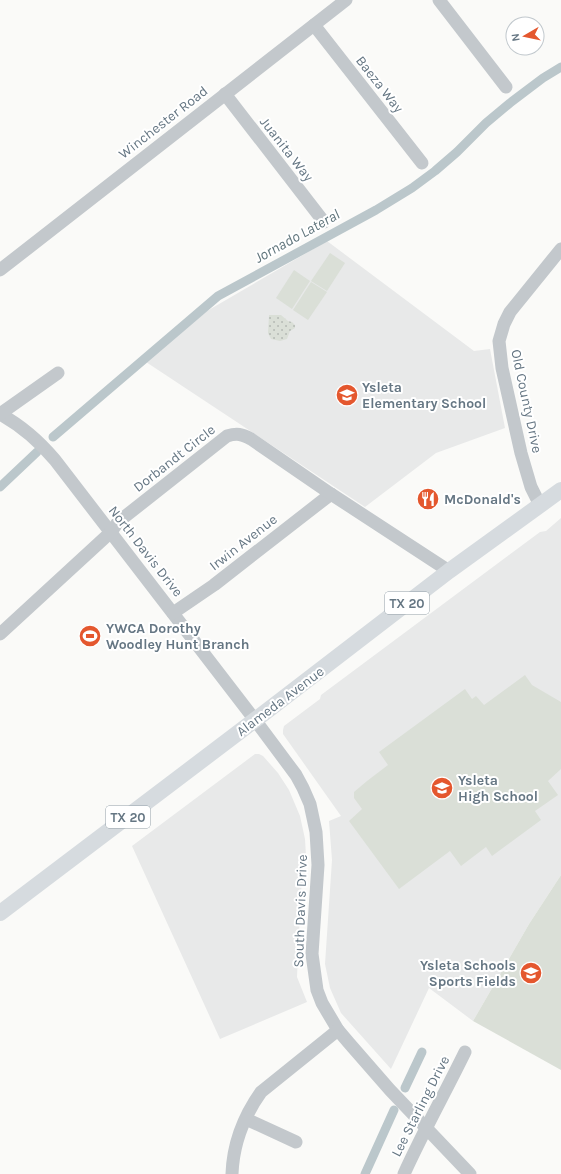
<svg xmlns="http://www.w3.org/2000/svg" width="561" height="1174" viewBox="0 0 561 1174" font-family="Karla,sans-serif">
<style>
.built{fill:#e8e9e9}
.grass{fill:url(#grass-dots)}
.pitch{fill:#dadfd7}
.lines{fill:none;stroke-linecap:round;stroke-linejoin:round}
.canal{stroke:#bbc7cb;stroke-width:9}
.minor{stroke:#c3c8cc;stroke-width:13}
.major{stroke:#d6dbdf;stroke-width:16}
.labels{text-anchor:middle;stroke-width:4;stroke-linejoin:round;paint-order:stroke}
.shield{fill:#fff;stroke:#939fa8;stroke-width:1}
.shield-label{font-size:13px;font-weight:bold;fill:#657683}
.street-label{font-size:14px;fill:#657683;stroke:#fff}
.poi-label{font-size:14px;font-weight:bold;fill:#657683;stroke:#fff;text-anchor:start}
.water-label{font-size:15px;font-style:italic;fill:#60757c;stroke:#fff}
</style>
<defs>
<pattern id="grass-dots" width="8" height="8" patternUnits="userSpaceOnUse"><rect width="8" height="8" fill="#dadfd7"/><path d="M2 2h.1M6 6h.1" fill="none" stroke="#b4b9b4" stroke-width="1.8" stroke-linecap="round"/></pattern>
</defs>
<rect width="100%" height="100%" fill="#fafaf8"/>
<g class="built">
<path d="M327 241 474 351 490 349 505 428 436 453 365 507 146 362 207 311Z"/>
<path d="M561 518V875L529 924 473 1021 429 988 391 1069 341 1013 330 988 325 964 332 860 329 821 341 816 283 734V730L284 726 320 699 321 695 540 532 546 531Z"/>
<path d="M255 754H259L263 756 278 773 289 790 300 816 305 839 306 856 305 874 301 890 297 977 307 1002 220 1039 132 846Z"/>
</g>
<path class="grass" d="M269 315H281L288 321 292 322 295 325V328L290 331 287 339 280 341 271 339 268 333Z"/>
<g class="pitch">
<path d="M330 253 345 263 327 291 311 281Z"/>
<path d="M294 270 310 281 292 309 276 298Z"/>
<path d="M311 282 327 292 308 320 293 310Z"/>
<path d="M525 675 532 685 561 702V769L548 781 558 795 535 811 541 820 492 856 486 847 461 866 450 851 399 889 349 821 362 809 354 798V792L367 781 388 765 379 752 465 689 472 699 476 696 484 705Z"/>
<path d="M561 875V1070L473 1021 529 924Z"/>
</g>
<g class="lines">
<g class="canal">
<path d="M53 437 218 296 376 210 412 188 435 171 457 152 486 123 510 103 543 78 561 67"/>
<path d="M0 487 37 452"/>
<path d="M405 1088 422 1052"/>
<path d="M365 1174 394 1110"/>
</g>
<g class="minor">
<path d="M439 0 506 87"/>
<path d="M314 25 422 163"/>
<path d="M225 94 324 222"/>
<path d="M0 270 346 0"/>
<path d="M0 414C22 426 39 441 55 460L255 720 296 775 303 788 310 804 316 832 318 865 312 954 317 990 322 1003 338 1030 349 1043 390 1090 470 1174"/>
<path d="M0 414 58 373"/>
<path d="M540 505 531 487 521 453 502 368 499 341 504 324 510 312 561 249"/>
<path d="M173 613 214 585 331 494"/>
<path d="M0 634 111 532 118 522 227 436C237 433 242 434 251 439L331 494 449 571"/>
<path d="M246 1119 296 1142"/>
<path d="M232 1174C233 1145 244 1116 261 1092L338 1030"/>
<path d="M404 1174C423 1132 445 1093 465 1052"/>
</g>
<path class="major" d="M0 913 255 720 449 571 561 490"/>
</g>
<defs>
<g id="school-disc" transform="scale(1.15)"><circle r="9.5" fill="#e4572e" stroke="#fff"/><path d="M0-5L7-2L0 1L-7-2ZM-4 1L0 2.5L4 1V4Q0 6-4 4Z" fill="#fff"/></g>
<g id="restaurant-disc" transform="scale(1.15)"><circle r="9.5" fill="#e4572e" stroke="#fff"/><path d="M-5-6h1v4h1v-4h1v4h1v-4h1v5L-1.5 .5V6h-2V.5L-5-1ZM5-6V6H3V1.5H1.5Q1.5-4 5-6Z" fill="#fff"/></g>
<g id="stadium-disc" transform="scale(1.15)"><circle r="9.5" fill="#e4572e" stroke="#fff"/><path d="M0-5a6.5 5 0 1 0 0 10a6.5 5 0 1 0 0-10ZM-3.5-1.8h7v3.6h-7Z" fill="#fff"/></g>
</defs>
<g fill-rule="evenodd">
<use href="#school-disc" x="347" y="395"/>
<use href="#restaurant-disc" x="428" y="499"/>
<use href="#stadium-disc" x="90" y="636"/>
<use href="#school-disc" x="442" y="788"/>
<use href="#school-disc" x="531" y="973"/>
</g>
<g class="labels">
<g class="shield">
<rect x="385" y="592" width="44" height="22" rx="3"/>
<rect x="106" y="806" width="44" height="22" rx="3"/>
</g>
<g class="shield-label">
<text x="407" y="608">TX 20</text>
<text x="128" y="822">TX 20</text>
</g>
<g class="street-label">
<text transform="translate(380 84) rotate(52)" y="5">Baeza Way</text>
<text transform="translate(163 122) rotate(-38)" y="5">Winchester Road</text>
<text transform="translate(287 149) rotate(52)" y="5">Juanita Way</text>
<text transform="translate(527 401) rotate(78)" y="5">Old County Drive</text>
<text transform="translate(174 458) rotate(-38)" y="5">Dorbandt Circle</text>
<text transform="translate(243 542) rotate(-38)" y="5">Irwin Avenue</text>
<text transform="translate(146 551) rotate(52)" y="5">North Davis Drive</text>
<text transform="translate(280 701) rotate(-37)" y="5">Alameda Avenue</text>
<text transform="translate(300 911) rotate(-88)" y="5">South Davis Drive</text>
<text transform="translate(420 1106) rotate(-63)" y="5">Lee Starling Drive</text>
</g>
<g class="poi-label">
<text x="362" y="392">Ysleta<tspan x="362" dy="16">Elementary School</tspan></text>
<text x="444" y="504">McDonald's</text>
<text x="106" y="633">YWCA Dorothy<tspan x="106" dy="16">Woodley Hunt Branch</tspan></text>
<text x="458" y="785">Ysleta<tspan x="458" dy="16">High School</tspan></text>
<text x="516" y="970" text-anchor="end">Ysleta Schools<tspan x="516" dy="16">Sports Fields</tspan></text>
</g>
<g class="water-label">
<text transform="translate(297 236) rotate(-29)" y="5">Jornado Lateral</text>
</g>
</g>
<g transform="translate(525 36) rotate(261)"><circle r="19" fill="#ffffff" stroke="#c1c8cd"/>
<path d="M0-3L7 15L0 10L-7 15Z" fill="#e4572e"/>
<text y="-6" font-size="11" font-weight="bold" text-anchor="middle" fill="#657683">N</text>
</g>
</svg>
